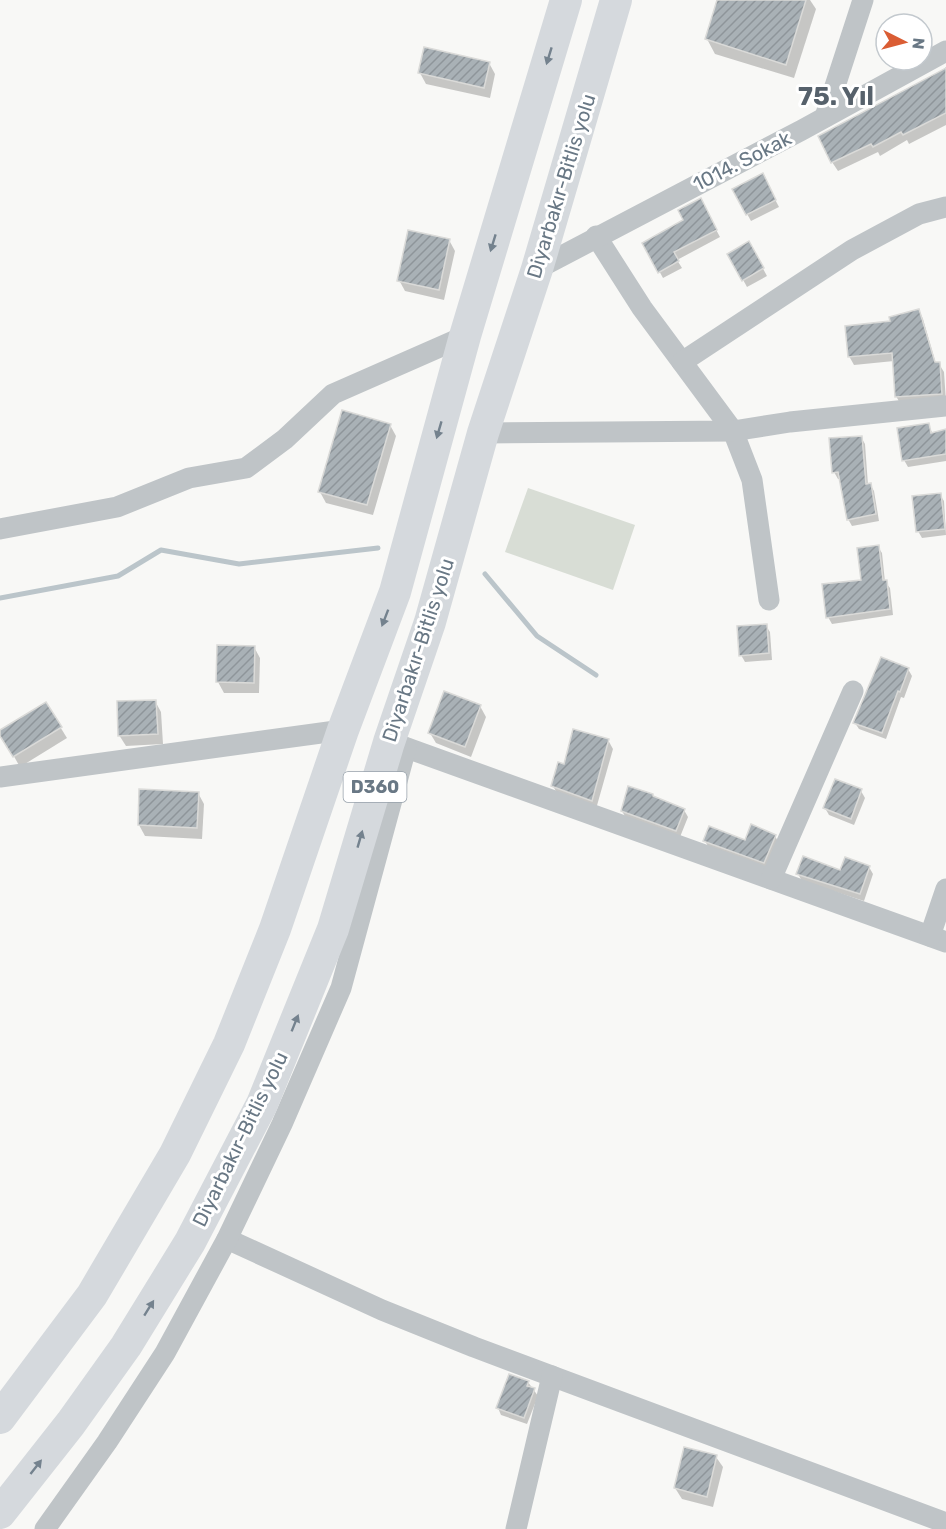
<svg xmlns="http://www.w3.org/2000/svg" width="946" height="1529" viewBox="0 0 946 1529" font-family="Rubik,sans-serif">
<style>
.pitch{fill:#d8ddd5}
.shadow{fill:#0003}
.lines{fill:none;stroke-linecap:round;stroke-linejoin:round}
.stream{stroke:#bbc5ca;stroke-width:5}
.building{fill:url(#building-hatch);stroke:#dadad8;stroke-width:1.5}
.minor{stroke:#bfc4c7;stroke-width:21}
.highway{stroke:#d5d9dd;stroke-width:32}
.oneway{fill:#74828e}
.labels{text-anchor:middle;stroke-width:6;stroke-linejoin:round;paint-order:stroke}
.shield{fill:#fff;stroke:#96a0aa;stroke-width:1.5}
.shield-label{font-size:18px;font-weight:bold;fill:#697885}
.street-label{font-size:20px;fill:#697885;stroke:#fff}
.district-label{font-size:26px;font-weight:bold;fill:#56616b;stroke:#fff}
</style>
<defs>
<pattern id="building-hatch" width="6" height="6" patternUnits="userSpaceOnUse" patternTransform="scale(1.5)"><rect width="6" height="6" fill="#a9b1b6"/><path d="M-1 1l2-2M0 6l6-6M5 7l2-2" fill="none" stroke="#8e959a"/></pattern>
</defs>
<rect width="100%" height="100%" fill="#f8f8f6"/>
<path class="pitch" d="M528 488 635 525 613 590 505 552Z"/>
<g class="shadow">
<path d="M719 0H810L816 9 794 78 715 54 707 39Z"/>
<path d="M489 63 495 74 490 98 426 84 420 73Z"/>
<path d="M946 67V125L909 144 907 140 880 156 878 152 838 171 832 162Z"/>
<path d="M762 175 779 207 751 221 734 190Z"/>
<path d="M700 200 720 237 677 260 682 268 663 278 644 243 685 220Z"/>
<path d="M449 240 455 251 444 300 405 291 399 280Z"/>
<path d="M749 243 767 276 747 287 729 254Z"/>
<path d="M919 310 923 319 936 364H939L944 372 946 402 901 405 896 396 894 361 854 365 849 356 892 323Z"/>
<path d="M390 425 396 436 373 515 326 503 320 492Z"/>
<path d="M928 425 933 434 946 431V461L908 467 904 460Z"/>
<path d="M861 437 865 444 868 485 870 484 874 491 879 521 852 526 848 519 841 479H838L834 472Z"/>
<path d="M940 495 944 501 946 535 922 538 918 531Z"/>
<path d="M878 547 882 553 885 582 890 588 893 615 832 624 828 617 863 581Z"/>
<path d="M766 626 770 632 772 660 745 662 741 655Z"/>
<path d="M254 647 260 658 259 693H224L218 682Z"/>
<path d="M908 669 912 676 904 698 901 697 886 739 859 729 855 723Z"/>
<path d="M155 701 161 712 163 744 126 746 119 735Z"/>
<path d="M46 704 67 738 20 767 0 732Z"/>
<path d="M480 706 486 717 471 757 436 743 430 733Z"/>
<path d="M608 740 613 749 596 809 558 795 553 786 565 765Z"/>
<path d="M861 791 865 798 854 825 829 815 825 808Z"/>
<path d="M198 793 204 804 202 839 145 836 139 825Z"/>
<path d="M654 798 684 810 688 817 680 837 626 818 622 811Z"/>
<path d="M775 836 779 843 768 869 709 848 705 841 745 842Z"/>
<path d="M869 867 873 874 864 901 802 881 798 874 841 871Z"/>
<path d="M528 1382 538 1396 527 1424 501 1415 498 1408Z"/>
<path d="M716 1457 723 1467 713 1507 682 1499 675 1488Z"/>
</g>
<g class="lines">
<g class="stream">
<path d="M485 574 537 636 596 675"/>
<path d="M0 598 118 576 161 550 239 564 378 548"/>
</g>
</g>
<g class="building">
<path d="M717 0H806L786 65 705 39Z"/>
<path d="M424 47 490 62 484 88 418 73Z"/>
<path d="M946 68V113L903 135 901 132 873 147 871 144 831 163 818 136Z"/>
<path d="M763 173 776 200 746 215 732 189Z"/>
<path d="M701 198 717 230 674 252 679 261 658 273 642 243 683 220 678 210Z"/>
<path d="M408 230 450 239 439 290 397 281Z"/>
<path d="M749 241 764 268 742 281 727 254Z"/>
<path d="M919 309 935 362H940L942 394 895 397 892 353 848 357 845 326 890 321 889 317Z"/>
<path d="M342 410 391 424 367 505 318 492Z"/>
<path d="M929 423 931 433 946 429V454L902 461 897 428Z"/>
<path d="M862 436 866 484 871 483 876 514 847 520 838 472 832 473 829 438Z"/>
<path d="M941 493 945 529 916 532 912 496Z"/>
<path d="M879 545 883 580H887L890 609 826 618 822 584 861 580 857 548Z"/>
<path d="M767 624 769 653 739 656 737 626Z"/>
<path d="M217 645 255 646 254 683 216 682Z"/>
<path d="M881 657 909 668 900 692 898 691 882 733 853 723Z"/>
<path d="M444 691 481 705 465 747 428 733Z"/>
<path d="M156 700 158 734 118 736 117 701Z"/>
<path d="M46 702 62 727 13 757 0 736V730Z"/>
<path d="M573 729 609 739 592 801 551 786 558 762 564 764Z"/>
<path d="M835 779 862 789 851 819 823 808Z"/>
<path d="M628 786 653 794V796L685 809 676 831 621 811Z"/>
<path d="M139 789 199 792 197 828 138 825Z"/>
<path d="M751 824 776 835 764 863 703 841 709 826 745 840Z"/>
<path d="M803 856 840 870 845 857 870 866 860 894 796 874Z"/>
<path d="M509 1374 529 1381 527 1386 535 1388 524 1418 496 1408Z"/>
<path d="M684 1447 717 1455 707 1497 674 1488Z"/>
</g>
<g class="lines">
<g class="minor">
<path d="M825 117 863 0"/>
<path d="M596 236 642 308 733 431 752 480 769 600"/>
<path d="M537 269 802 130 946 51"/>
<path d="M682 362 852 250 919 214 946 207"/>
<path d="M483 433 733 431 790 422 946 406"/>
<path d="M0 529 117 507 189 478 246 468 285 439 333 394 465 336"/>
<path d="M393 743 946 942"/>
<path d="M0 777 343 730"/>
<path d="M771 879 853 691"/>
<path d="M930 936 946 889"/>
<path d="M227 1239 382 1310 474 1347 946 1523"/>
<path d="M45 1529 107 1442 165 1353 227 1239 282 1124 341 988 406 748"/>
<path d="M516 1529 552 1376"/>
</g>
<g class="highway">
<path d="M0 1418 92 1295 175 1154 229 1044 275 929 343 730 395 592 465 336 566 0"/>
<path d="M0 1513 71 1423 126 1346 190 1242 262 1104 333 929 389 742 430 622 483 433 537 269 616 0"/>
</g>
</g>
<defs><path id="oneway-solid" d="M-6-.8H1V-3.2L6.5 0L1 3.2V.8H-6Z" transform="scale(1.5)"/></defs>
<g class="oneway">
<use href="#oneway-solid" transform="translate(549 56) rotate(107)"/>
<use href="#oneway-solid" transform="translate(493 243) rotate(107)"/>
<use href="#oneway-solid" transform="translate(439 430) rotate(106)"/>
<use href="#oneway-solid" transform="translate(385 618) rotate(111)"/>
<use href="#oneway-solid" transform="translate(360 839) rotate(-74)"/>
<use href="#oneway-solid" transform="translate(295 1023) rotate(-68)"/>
<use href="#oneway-solid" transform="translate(149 1308) rotate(-58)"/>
<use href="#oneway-solid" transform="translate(36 1467) rotate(-52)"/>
</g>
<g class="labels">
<rect class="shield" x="343.5" y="772" width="63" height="30" rx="4.5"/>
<g class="shield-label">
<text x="375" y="793">D360</text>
</g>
<g class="street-label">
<text transform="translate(742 161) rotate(-27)" y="7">1014. Sokak</text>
<text transform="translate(561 186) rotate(-73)" y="7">Diyarbakır-Bitlis yolu</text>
<text transform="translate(418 650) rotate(-72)" y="7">Diyarbakır-Bitlis yolu</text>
<text transform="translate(240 1139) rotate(-64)" y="7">Diyarbakır-Bitlis yolu</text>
</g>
<g class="district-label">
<text x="836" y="105">75. Yıl</text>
</g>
</g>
<g transform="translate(904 42) rotate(96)"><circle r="28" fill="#ffffff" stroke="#c3c9ce" stroke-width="1.5"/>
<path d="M0-4.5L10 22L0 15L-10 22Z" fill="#da5d34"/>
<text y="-9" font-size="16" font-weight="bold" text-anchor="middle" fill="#697885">N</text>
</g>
</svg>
